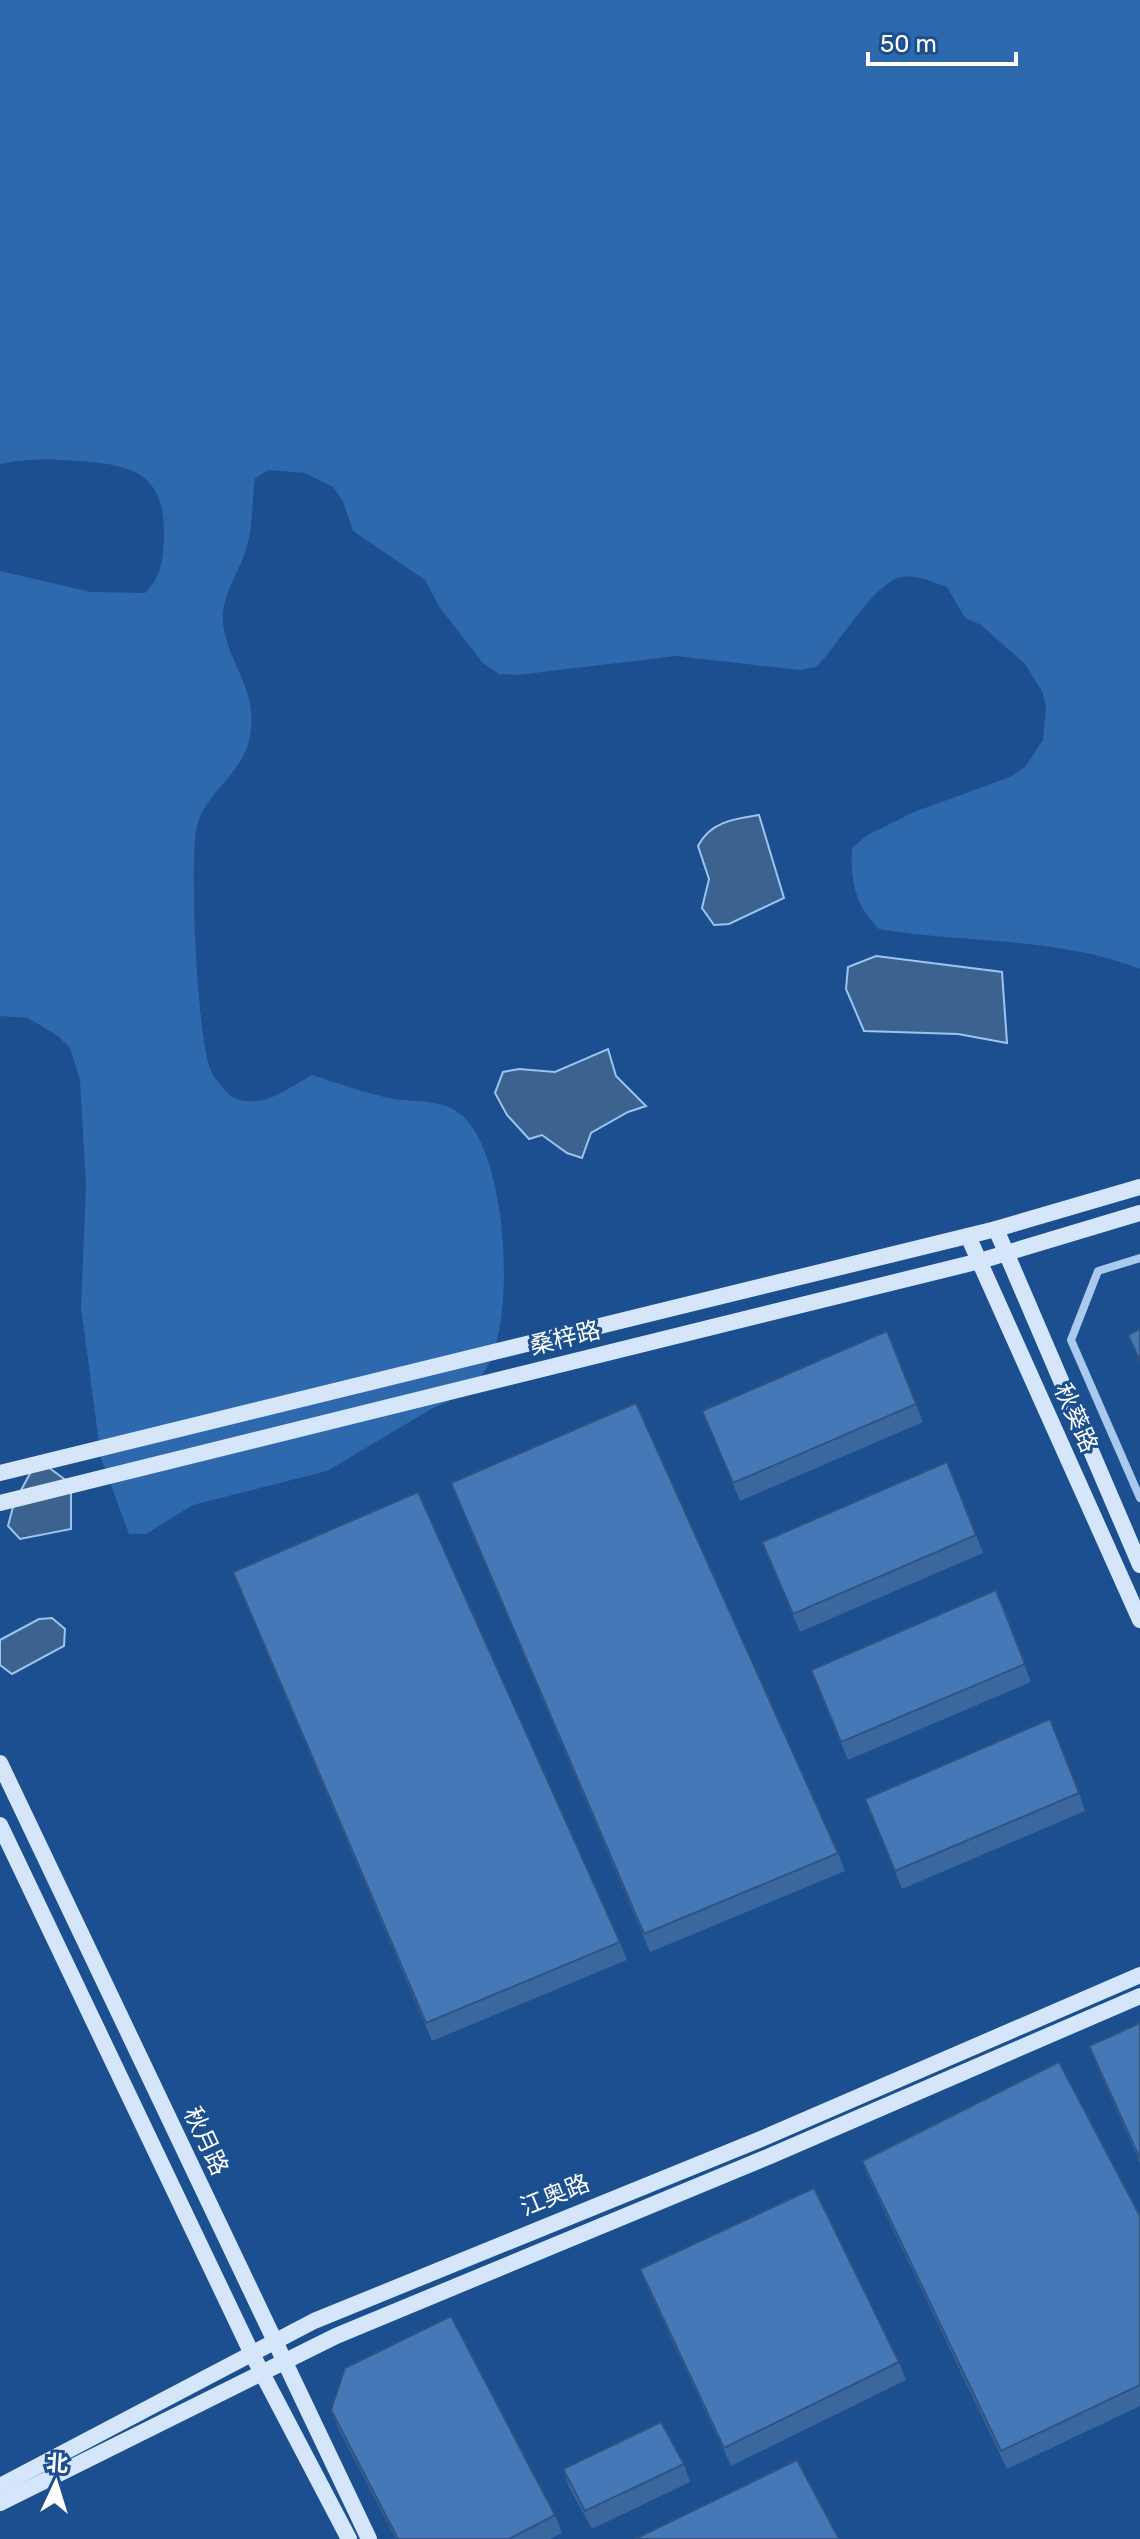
<svg xmlns="http://www.w3.org/2000/svg" width="1140" height="2539" viewBox="0 0 1140 2539" font-family="Rubik,'Noto Sans SC',sans-serif">
<style>
.green{fill:#2e69ad}
.water{fill:#3c6290;stroke:#9cc4f0;stroke-width:2}
.lines{fill:none;stroke-linecap:round;stroke-linejoin:round}
.street{stroke:#a9c9ee;stroke-width:8}
.secondary{stroke:#d6e6fa;stroke-width:16}
.wall{fill:#3a679d}
.building{fill:#4478b7;stroke:#305480;stroke-width:2}
.labels{text-anchor:middle;stroke-width:6;stroke-linejoin:round;paint-order:stroke}
.street-label{font-size:24px;fill:#fff;stroke:#1b4f8f}
</style>
<rect width="100%" height="100%" fill="#1b4f8f"/>
<path class="green" d="M0 0H1140V969C1055 936 968 944 879 929 855 906 850 880 852 848L866 836 914 812 1010 777 1025 767 1043 740 1046 707 1042 691 1025 664 981 625 965 618 947 587C932 582 914 573 898 578 871 587 838 646 816 667L800 670 676 656 517 675 499 674 483 663 440 608 425 580 353 531 343 501 333 487 305 473 269 470 255 478C252 501 253 528 246 550 238 574 220 598 223 624 229 666 258 689 250 735 245 772 209 789 198 822 188 852 197 1041 211 1071 214 1078 227 1094 234 1098 263 1110 288 1088 312 1075 337 1083 363 1092 388 1098 411 1103 440 1098 459 1113 508 1149 517 1320 486 1369 475 1387 451 1402 433 1408L327 1471 193 1505 146 1534H129L101 1458 81 1307 86 1185 80 1080 70 1048 58 1036 28 1018 0 1016V571L91 592 145 593C162 576 163 560 164 537 165 474 135 465 79 461 51 459 28 458 0 464Z"/>
<g class="water">
<path d="M759 815 784 898 729 924 714 925 702 908 709 879 698 846C710 822 733 819 759 815Z"/>
<path d="M876 956 1002 972 1007 1043 958 1034 864 1031 846 989 848 967Z"/>
<path d="M608 1049 616 1076 646 1106 628 1112 591 1133 582 1158 567 1153 542 1135 529 1139 507 1115 495 1093 503 1072 519 1069 555 1072Z"/>
<path d="M48 1467 71 1484V1529L20 1539 8 1526 14 1503 32 1470Z"/>
<path d="M52 1618 65 1629 64 1646 12 1674 0 1665V1640L39 1619Z"/>
</g>
<g class="lines">
<path class="street" d="M1140 1258 1098 1271 1071 1340 1140 1498"/>
<g class="secondary">
<path d="M996 1229 1140 1565"/>
<path d="M968 1236 1140 1620"/>
<path d="M0 1473 996 1229 1140 1187"/>
<path d="M0 1503 980 1261 1140 1213"/>
<path d="M0 1763 369 2539"/>
<path d="M0 1825 252 2354 349 2539"/>
<path d="M0 2486 314 2321 761 2139 1140 1975"/>
<path d="M0 2503 336 2336 770 2156 1140 1996"/>
</g>
</g>
<g class="wall">
<path d="M887 1331 923 1422 740 1501 702 1411Z"/>
<path d="M451 1483 838 1853 845 1871 650 1952 458 1501Z"/>
<path d="M976 1535 983 1553 800 1632 762 1542Z"/>
<path d="M233 1572 620 1942 627 1960 432 2041 240 1590Z"/>
<path d="M996 1590 1031 1682 848 1760 811 1670Z"/>
<path d="M1079 1793 1085 1811 902 1889 865 1799Z"/>
<path d="M1140 2023V2163L1096 2064 1089 2046Z"/>
<path d="M862 2161 1140 2216V2406L1007 2469 869 2179Z"/>
<path d="M640 2269 899 2362 906 2380 731 2466 647 2287Z"/>
<path d="M331 2410 555 2515 562 2533 550 2539H396L338 2428Z"/>
<path d="M684 2464 690 2482 592 2529 569 2487 563 2469Z"/>
</g>
<g class="building">
<path d="M1140 1329V1361L1128 1335Z"/>
<path d="M887 1331 916 1404 733 1483 702 1411Z"/>
<path d="M636 1403 838 1853 644 1934 451 1483Z"/>
<path d="M947 1462 976 1535 793 1614 762 1542Z"/>
<path d="M418 1492 620 1942 426 2023 233 1572Z"/>
<path d="M996 1590 1025 1664 841 1742 811 1670Z"/>
<path d="M1050 1719 1079 1793 895 1871 865 1799Z"/>
<path d="M1140 2023V2159L1089 2046Z"/>
<path d="M1059 2062 1140 2216V2385L1001 2451 862 2161Z"/>
<path d="M814 2188 899 2362 724 2448 640 2269Z"/>
<path d="M451 2316 555 2515 509 2539H398L331 2410 345 2368Z"/>
<path d="M661 2422 684 2464 585 2511 563 2469Z"/>
<path d="M797 2460 839 2539H635Z"/>
</g>
<g class="labels">
<g class="street-label">
<text transform="translate(565 1338) rotate(-14)" y="8">桑梓路</text>
<text transform="translate(1076 1418) rotate(66)" y="8">秋葵路</text>
<text transform="translate(206 2141) rotate(65)" y="8">秋月路</text>
<text transform="translate(555 2195) rotate(-22)" y="8">江奥路</text>
</g>
</g>
<g transform="translate(56 2483) rotate(4)" stroke="#1b4f8f" stroke-width="6" paint-order="stroke">
<path d="M0-6L14 30L0 20L-14 30Z" fill="#ffffff"/>
<text y="-12" font-size="22" font-weight="bold" text-anchor="middle" fill="#ffffff">北</text>
</g>
<path d="M868 52v12h148v-12" fill="none" stroke="#ffffff" stroke-width="4"/>
<text x="880" y="52" font-size="24" fill="#ffffff" stroke="#1b4f8f" stroke-width="6" paint-order="stroke">50 m</text>
</svg>
